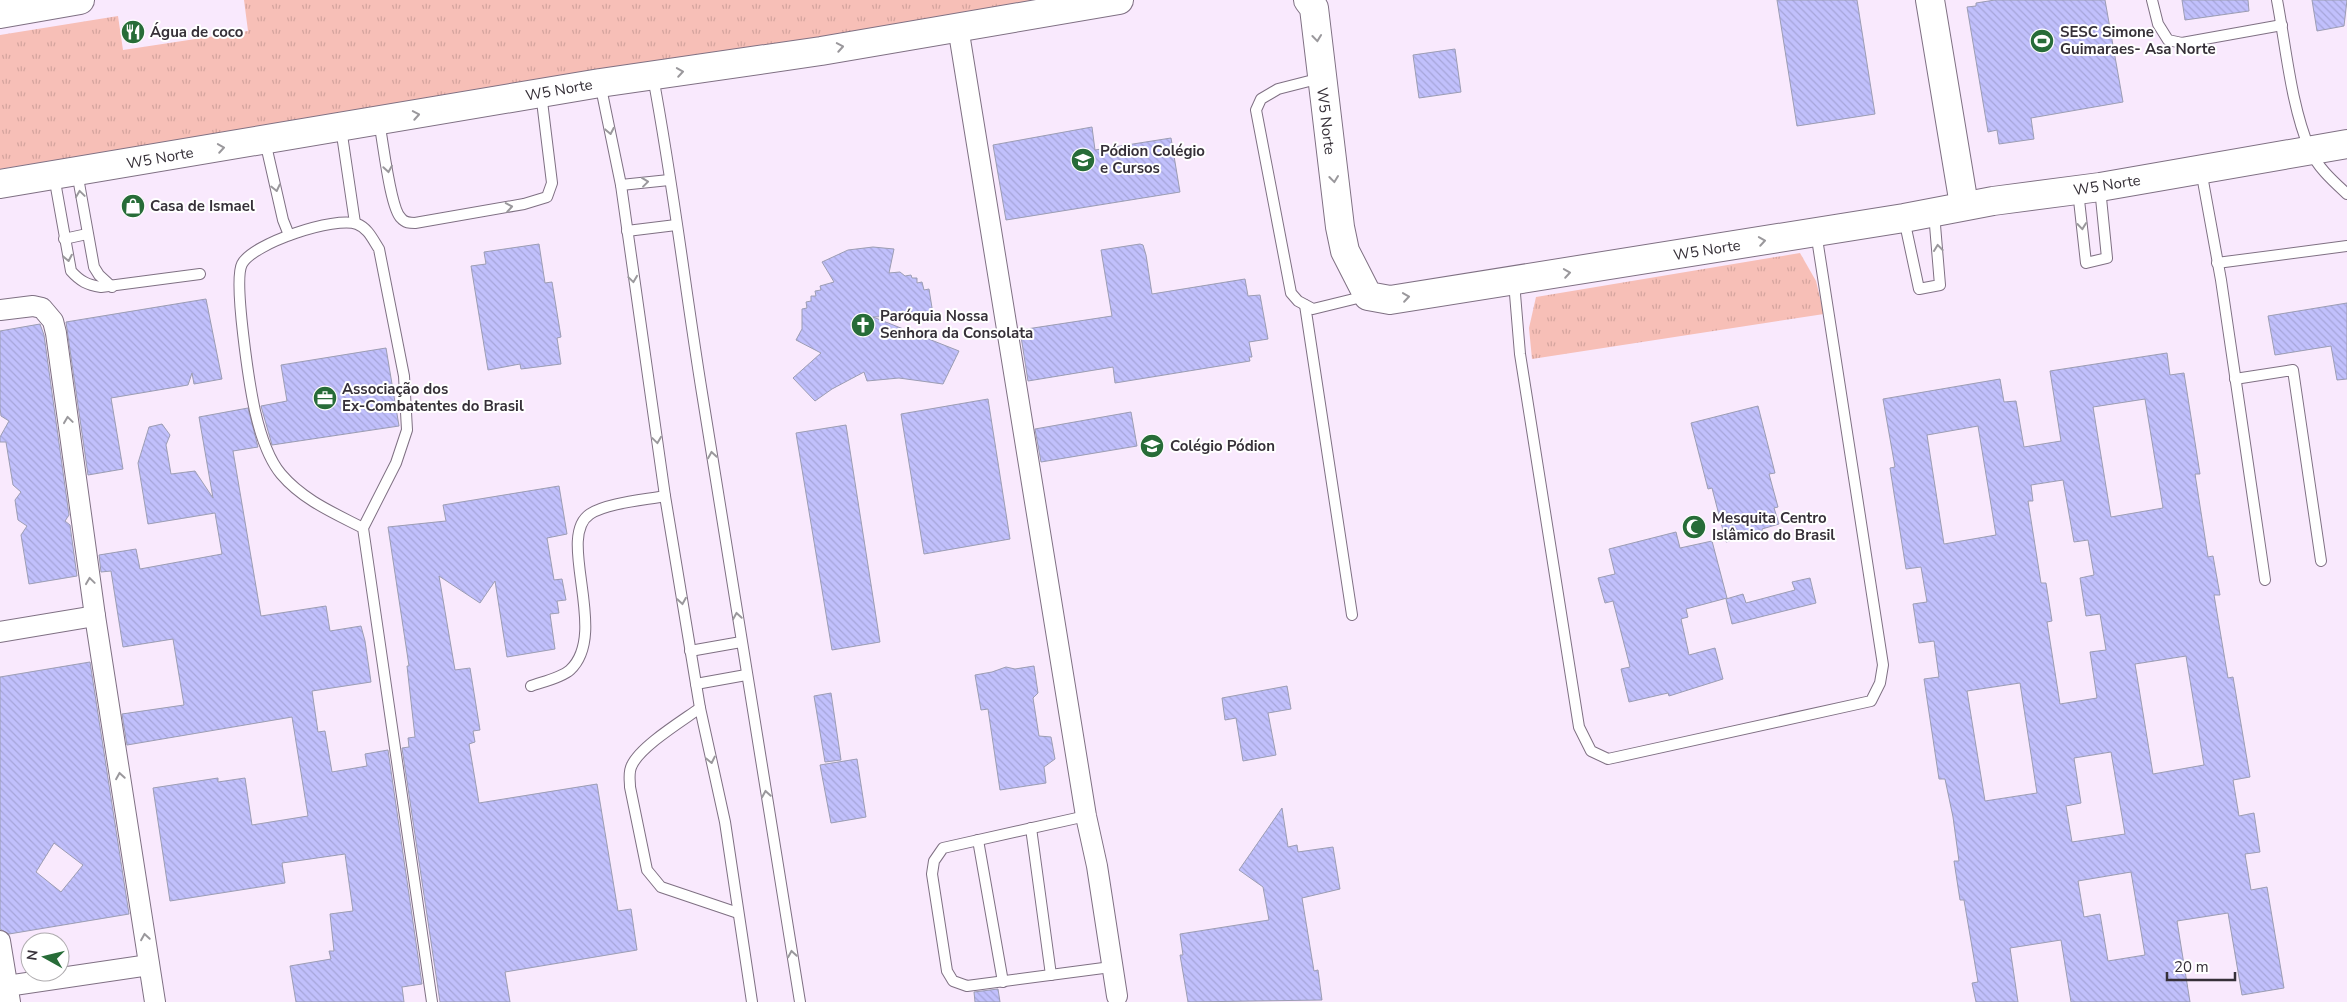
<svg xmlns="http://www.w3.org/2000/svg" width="2347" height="1002" viewBox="0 0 2347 1002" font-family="'Nunito Sans',sans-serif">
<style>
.grass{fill:url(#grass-tufts)}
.building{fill:url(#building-back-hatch);stroke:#9c9db3;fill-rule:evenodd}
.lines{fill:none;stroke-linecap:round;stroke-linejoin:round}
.lane-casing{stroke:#7f7083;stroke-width:12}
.street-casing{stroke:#7f7083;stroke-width:22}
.secondary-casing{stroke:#7f7083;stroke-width:30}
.lane{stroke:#fff;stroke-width:10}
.street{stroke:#fff;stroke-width:20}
.secondary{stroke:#fff;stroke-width:28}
.oneway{stroke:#9a989c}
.labels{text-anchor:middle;stroke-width:4;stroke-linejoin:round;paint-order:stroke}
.poi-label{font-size:15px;font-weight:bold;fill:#363038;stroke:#fff;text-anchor:start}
.street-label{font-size:15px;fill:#363038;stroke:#fff}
</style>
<defs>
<pattern id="grass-tufts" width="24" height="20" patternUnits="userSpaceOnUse" patternTransform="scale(1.25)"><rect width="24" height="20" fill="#f7bfb7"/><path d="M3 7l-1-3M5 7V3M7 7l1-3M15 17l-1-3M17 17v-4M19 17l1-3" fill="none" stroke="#d4a49e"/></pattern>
<pattern id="building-back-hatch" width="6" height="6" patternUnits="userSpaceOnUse" patternTransform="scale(1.25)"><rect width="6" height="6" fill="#c1c0fc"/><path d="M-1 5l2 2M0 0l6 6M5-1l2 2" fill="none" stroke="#a6a5d9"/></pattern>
</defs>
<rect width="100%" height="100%" fill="#f9e9fd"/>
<g class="grass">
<path d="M244 0H1072L0 169V35L118 16 123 50 248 31Z"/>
<path d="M1800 253 1816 281 1824 314 1532 359 1529 328 1536 297Z"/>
</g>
<g class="building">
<path d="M1777 0H1857L1875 114 1797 126Z"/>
<path d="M1995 0H2105L2123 102 2031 118 2034 139 1999 144 1997 130 1988 132 1967 7 1976 6V3Z"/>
<path d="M2182 0H2248L2249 11 2185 20Z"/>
<path d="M2312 0H2347L2344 26 2317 31Z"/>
<path d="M1455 49 1461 92 1419 98 1413 55Z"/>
<path d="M1092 127 1095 150 1171 138 1180 192 1006 220 993 145Z"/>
<path d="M539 244 545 283 552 282 561 337 557 338 561 364 521 369 520 364 488 370 471 266 486 264 484 252Z"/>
<path d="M1140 244 1143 245 1146 255 1152 294 1245 279 1248 296 1260 295 1268 339 1249 342 1252 357H1249L1250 361 1115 383 1113 367 1028 381 1020 330 1112 316 1101 250Z"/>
<path d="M873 247 894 249 889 273 900 272 905 276 911 275 912 278H917V283L922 282 924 290 929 289 933 314 873 317 959 351 943 384 899 378 867 381 864 372 832 389 815 401 793 378 821 353 796 340 802 329V309L807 308 806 302 811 301V296H816L815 291 821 290 820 286 834 282 822 262 848 250Z"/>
<path d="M206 299 222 379 194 384 192 373 188 385 111 398 123 469 88 475 66 322Z"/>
<path d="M2347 303V379L2337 380 2331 346 2275 355 2268 316Z"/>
<path d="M40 324 44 335 69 515 65 521 70 525 77 576 29 584 21 535 27 526 18 520 15 500 21 492 13 485 6 442H0V437L9 421 1 416 0 408V331Z"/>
<path d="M386 348 399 426 272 445 261 406 287 401 281 365Z"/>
<path d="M2167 353 2170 375 2184 373 2200 474H2195L2208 557 2213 556 2220 595H2214L2228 678 2233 677 2250 777 2233 780 2239 816 2254 813 2260 852 2245 854 2251 890 2267 887 2284 988 2242 995 2228 913 2177 921 2190 1002H2071L2061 940 2010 948 2018 1002H1976L1972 983 1978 982 1964 900H1960L1954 861H1959L1953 817 1945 779H1939L1924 679 1939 677 1934 641 1919 643 1913 604 1927 602 1921 567 1906 569 1890 468 1895 467 1883 399 2000 379 2004 402 2016 401 2024 447 2061 441 2050 371ZM2145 399 2163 508 2111 517 2093 407ZM1978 426 1996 535 1944 544 1927 435ZM2063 480 2074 542 2088 540 2094 575 2080 578 2086 616 2100 614 2106 650 2090 652 2097 698 2060 704 2047 622 2052 621 2046 583H2041L2028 501H2033L2031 485ZM2186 656 2204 765 2153 774 2135 664ZM2020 683 2037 793 1985 801 1967 691ZM2111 752 2125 834 2072 842 2066 806 2081 803 2074 758ZM2131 872 2145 955 2108 961 2100 914 2084 917 2078 881Z"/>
<path d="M988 399 1010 539 924 554 901 414Z"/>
<path d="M1758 406 1775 473 1769 474 1778 507 1774 508 1779 524 1762 529 1763 532 1726 542 1712 488 1708 489 1691 423Z"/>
<path d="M248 408 258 447 233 451 261 616 326 606 330 631 361 626 365 641 371 682 312 691 318 732 325 731 332 772 367 766 365 754 388 750 422 984 402 987 404 1002H296L290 966 331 959 329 951H334L330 914 353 911 345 854 282 863 285 883 170 901 153 788 218 778V782L245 778 252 825 308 816 292 717 127 745 122 714 184 705 173 639 123 647 111 571 101 572 99 555 136 549 140 569 222 554 215 513 148 524 138 463 149 427 162 424 170 435 166 445 171 474 195 471 213 498 199 417Z"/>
<path d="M1131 412 1137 446 1041 462 1035 429Z"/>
<path d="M846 425 880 642 832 650 796 433Z"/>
<path d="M559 486 567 534 547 538 554 580 562 579 566 600 557 601 559 613 550 614 555 649 507 657 495 581 480 603 439 576 455 670 470 668 480 730 473 731 475 742 469 744 479 803 597 784 618 911 631 909 637 950 505 972 510 1002H440L402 748 409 747 408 738 415 737 407 666H409L388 527 446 521 443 505Z"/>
<path d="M1676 532 1680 548 1712 541 1727 598 1686 609 1688 617 1681 619 1689 655 1715 648 1723 679 1669 696 1668 693 1629 702 1621 669 1630 667 1613 601 1605 603 1598 578 1615 574 1609 549Z"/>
<path d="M1810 578 1816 603 1732 624 1726 599 1743 594 1746 603 1795 590 1792 582Z"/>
<path d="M90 662 129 914 9 934 0 929V677ZM54 843 83 865 61 892 36 872Z"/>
<path d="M1034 666 1038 693 1033 698 1039 736 1051 737 1055 759 1044 767 1046 783 1000 790 988 709 981 710 975 675 992 672 1006 667 1015 669Z"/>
<path d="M1287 686 1291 709 1268 713 1276 755 1243 761 1236 718 1225 720 1222 698Z"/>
<path d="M831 693 841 760 825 762 814 696Z"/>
<path d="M857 759 866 817 831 823 820 765Z"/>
<path d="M1282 808 1288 847 1297 845 1298 852 1333 847 1340 889 1302 898 1314 971 1318 970 1322 1000 1188 1002 1180 955H1183L1180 934 1269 920 1263 887 1239 870Z"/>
<path d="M998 989 1000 1002H975L974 992Z"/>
</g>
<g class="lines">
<g class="lane-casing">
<g id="lane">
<path d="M2152 0 2158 24 2168 40 2182 43 2282 25"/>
<path d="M2277 0C2286 47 2291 106 2310 150 2318 168 2333 181 2347 194"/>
<path d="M653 77C673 182 685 288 702 393 734 596 767 799 800 1002"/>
<path d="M1321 78 1278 89 1261 99 1256 110 1291 293 1298 301 1313 309 1366 296"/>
<path d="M600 83 621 185 665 496 700 708 725 822 752 1002"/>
<path d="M379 122C383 140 390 208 401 218 405 223 410 223 415 223L524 204 547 197 552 183 541 93"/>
<path d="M341 128 355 223"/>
<path d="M265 141 283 220 289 235"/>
<path d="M2201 170 2221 280 2265 580"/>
<path d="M77 172 94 267 99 275 112 287"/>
<path d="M54 176 71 271C80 281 87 285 101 287L200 274"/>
<path d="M621 185 669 180"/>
<path d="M2078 191 2086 263 2107 258 2100 188"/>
<path d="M1904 219 1919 289 1940 285 1934 213"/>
<path d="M627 231 676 225"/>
<path d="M64 239 87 234"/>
<path d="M2217 263 2347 246"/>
<path d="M1514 282 1520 354 1579 727 1591 751 1608 759 1871 701 1880 683 1883 665 1816 232"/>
<path d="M1305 305 1352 615"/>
<path d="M2235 379 2293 370 2321 561"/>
<path d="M363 528C334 513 303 500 281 474 267 457 260 433 255 411 250 388 233 281 242 264 253 243 335 216 357 224 368 228 373 240 379 249L404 376 407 430 396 463 363 528 432 1002"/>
<path d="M690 651 741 642"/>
<path d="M696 684 746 675"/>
<path d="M531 686C542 682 561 678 570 670 610 633 555 537 590 514 607 503 644 500 665 496"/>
<path d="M700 708C682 721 641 746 632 765 628 772 630 780 630 787L647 870 661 887 738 913"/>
<path d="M1086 816 943 848 934 861 932 874 947 971 953 981 967 986 1111 967"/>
<path d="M1031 828 1051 975"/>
<path d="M978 840 1003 982"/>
</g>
</g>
<g class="street-casing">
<g id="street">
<path d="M958 27 1086 816 1097 866 1117 996"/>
<path d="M0 310 33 306 42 308 53 321 56 333 95 616 155 1002"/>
<path d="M0 632 95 616"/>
<path d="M0 941 10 1002"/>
<path d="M7 986 149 965"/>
</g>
</g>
<g class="secondary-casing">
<g id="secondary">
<path d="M1308 0 1314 8 1340 227 1345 251 1368 296 1390 300 1904 218 1993 201 2100 187 2347 144"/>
<path d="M1930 0 1964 205"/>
<path d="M0 14 80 0"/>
<path d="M0 184 600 83 821 51 1119 0"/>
</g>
</g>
<use href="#lane" class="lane"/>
<use href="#street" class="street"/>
<use href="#secondary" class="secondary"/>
</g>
<defs><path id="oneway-chevron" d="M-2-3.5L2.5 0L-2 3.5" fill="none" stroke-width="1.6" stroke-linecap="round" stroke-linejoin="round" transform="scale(1.25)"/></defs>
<g class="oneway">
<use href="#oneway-chevron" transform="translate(1317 38) rotate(84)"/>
<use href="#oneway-chevron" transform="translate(840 47) rotate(-10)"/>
<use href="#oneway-chevron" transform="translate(680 72) rotate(-9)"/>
<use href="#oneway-chevron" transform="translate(416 115) rotate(-10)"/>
<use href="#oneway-chevron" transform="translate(610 131) rotate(79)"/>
<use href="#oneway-chevron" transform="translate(221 148) rotate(-9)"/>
<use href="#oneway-chevron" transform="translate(388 169) rotate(81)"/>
<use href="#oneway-chevron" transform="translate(1334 179) rotate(83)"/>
<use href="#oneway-chevron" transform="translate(645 182) rotate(-7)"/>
<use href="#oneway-chevron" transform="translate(276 188) rotate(77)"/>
<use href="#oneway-chevron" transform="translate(80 194) rotate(-98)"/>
<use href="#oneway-chevron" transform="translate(509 207) rotate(-10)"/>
<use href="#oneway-chevron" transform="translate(2082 226) rotate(84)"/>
<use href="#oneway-chevron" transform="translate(1762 241) rotate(-9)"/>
<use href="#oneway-chevron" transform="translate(1938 248) rotate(-97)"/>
<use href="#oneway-chevron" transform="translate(68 258) rotate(79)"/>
<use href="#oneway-chevron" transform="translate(1567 273) rotate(-9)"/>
<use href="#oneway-chevron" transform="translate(633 279) rotate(82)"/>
<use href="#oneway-chevron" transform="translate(1406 297) rotate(-8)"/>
<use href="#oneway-chevron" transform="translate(68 420) rotate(-98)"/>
<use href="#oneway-chevron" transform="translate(657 440) rotate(82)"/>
<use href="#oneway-chevron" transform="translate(712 455) rotate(-99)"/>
<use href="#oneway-chevron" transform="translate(90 581) rotate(-98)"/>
<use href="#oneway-chevron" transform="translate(682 601) rotate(81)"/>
<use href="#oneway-chevron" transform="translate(737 616) rotate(-99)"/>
<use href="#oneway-chevron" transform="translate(711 760) rotate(78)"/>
<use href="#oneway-chevron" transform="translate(120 776) rotate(-99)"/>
<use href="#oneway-chevron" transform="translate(766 794) rotate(-99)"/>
<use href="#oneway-chevron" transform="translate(145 937) rotate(-99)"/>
<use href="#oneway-chevron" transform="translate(792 954) rotate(-99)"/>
</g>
<defs>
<g id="restaurant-disc" transform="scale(1.25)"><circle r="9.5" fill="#276c38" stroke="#fff"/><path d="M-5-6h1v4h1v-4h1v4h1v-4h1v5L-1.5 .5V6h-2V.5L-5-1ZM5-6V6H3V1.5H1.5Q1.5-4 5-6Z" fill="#fff"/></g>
<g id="stadium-disc" transform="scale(1.25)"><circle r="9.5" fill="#276c38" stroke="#fff"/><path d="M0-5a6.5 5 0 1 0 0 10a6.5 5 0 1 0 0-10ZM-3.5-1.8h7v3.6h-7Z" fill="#fff"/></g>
<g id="school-disc" transform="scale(1.25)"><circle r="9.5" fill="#276c38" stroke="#fff"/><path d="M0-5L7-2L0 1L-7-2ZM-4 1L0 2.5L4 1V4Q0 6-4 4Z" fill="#fff"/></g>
<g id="shop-disc" transform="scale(1.25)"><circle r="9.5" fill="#276c38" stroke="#fff"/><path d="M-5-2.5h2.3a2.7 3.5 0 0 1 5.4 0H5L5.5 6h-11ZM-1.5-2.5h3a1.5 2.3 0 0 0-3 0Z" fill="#fff"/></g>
<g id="church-disc" transform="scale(1.25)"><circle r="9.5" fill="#276c38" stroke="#fff"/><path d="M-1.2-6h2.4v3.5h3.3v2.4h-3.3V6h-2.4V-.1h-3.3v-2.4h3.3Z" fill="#fff"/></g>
<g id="office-disc" transform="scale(1.25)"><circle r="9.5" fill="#276c38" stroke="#fff"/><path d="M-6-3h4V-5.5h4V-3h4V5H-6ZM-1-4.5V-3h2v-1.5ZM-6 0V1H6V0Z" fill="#fff"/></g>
<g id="mosque-disc" transform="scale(1.25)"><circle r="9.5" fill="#276c38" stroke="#fff"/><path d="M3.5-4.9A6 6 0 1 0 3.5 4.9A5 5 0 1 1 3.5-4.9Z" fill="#fff"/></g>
</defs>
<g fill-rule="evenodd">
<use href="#restaurant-disc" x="133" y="32"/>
<use href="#stadium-disc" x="2042" y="41"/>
<use href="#school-disc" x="1083" y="160"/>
<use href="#shop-disc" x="133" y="206"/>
<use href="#church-disc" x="863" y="325"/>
<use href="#office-disc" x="325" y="398"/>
<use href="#school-disc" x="1152" y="446"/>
<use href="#mosque-disc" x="1694" y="527"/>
</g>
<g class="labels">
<g class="poi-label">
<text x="150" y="37">Água de coco</text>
<text x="2060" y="37">SESC Simone<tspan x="2060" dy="17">Guimaraes- Asa Norte</tspan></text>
<text x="1100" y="156">Pódion Colégio<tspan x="1100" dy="17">e Cursos</tspan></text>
<text x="150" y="211">Casa de Ismael</text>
<text x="880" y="321">Paróquia Nossa<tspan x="880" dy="17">Senhora da Consolata</tspan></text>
<text x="342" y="394">Associação dos<tspan x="342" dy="17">Ex-Combatentes do Brasil</tspan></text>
<text x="1170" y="451">Colégio Pódion</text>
<text x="1712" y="523">Mesquita Centro<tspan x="1712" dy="17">Islâmico do Brasil</tspan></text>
</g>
<g class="street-label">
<text transform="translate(559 90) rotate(-10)" y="5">W5 Norte</text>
<text transform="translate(1326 121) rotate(83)" y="5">W5 Norte</text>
<text transform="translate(160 158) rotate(-10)" y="5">W5 Norte</text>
<text transform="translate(2107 185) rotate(-9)" y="5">W5 Norte</text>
<text transform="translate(1707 250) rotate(-9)" y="5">W5 Norte</text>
</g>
</g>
<g transform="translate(45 957) rotate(278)"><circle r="24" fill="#ffffff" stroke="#afacaf"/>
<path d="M0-4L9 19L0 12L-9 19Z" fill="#276c38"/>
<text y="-8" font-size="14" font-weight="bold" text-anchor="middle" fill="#363038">N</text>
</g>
<path d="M2167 972v8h68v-8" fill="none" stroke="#363038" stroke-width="2.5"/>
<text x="2174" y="972" font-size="15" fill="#363038" stroke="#ffffff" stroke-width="4" paint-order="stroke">20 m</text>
</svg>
